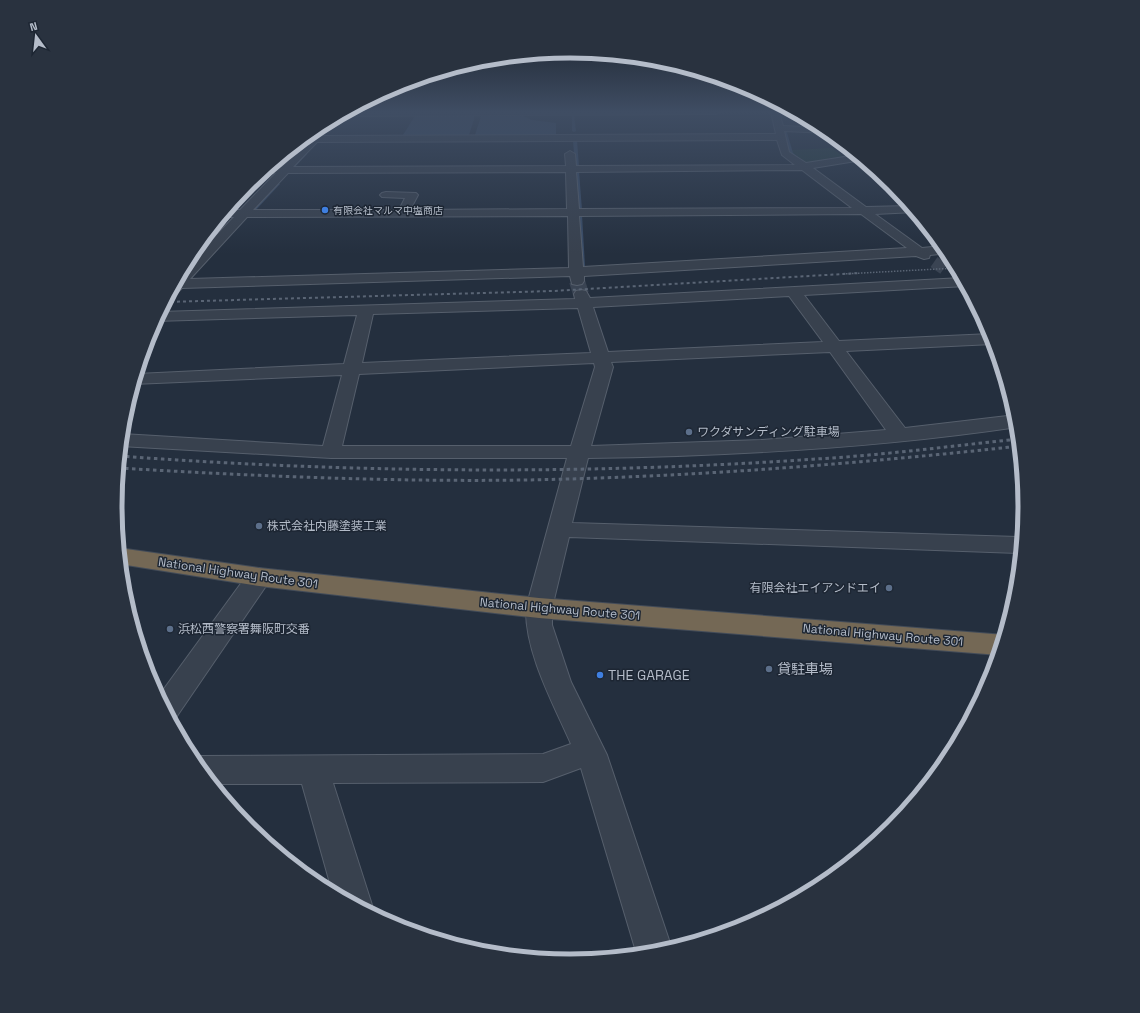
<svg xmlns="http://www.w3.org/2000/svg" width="1140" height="1013" viewBox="0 0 1140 1013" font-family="'Space Grotesk','Noto Sans JP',sans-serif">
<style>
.green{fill:#263c3f}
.water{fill:#394c67}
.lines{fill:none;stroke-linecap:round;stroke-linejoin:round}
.stream{fill:#394c67;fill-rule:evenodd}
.minor-tunnel-far1{stroke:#3a4453;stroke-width:12;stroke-dasharray:12 6;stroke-linecap:butt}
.minor-tunnel{stroke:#3a4453;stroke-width:16;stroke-dasharray:16 8;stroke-linecap:butt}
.minor-casing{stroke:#565f6c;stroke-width:2}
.highway-casing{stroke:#434c59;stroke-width:2}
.minor{fill:#38414e;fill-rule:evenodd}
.highway{fill:#746855;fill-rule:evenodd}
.rail-far2{stroke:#5a6575;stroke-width:1.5;stroke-dasharray:1.5 1.5;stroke-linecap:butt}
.rail-far1{stroke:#5a6575;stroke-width:2;stroke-dasharray:3 3;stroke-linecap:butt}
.rail{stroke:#5a6575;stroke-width:3;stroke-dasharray:3.5 3.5;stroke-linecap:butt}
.shop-dot{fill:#3f7fe0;stroke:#1d2633;stroke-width:1.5}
.service-dot{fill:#5c6f8a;stroke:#1d2633;stroke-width:1.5}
.labels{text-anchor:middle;stroke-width:3;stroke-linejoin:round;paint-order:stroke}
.far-poi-label{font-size:10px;fill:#b4bcc9;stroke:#1d2633;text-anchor:start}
.poi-label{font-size:12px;fill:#b4bcc9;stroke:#1d2633;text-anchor:start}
.street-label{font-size:12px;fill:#b4bcc9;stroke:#1d2633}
.near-poi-label{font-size:14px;fill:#b4bcc9;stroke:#1d2633;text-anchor:start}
.rim{fill:none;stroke:#b4bcc9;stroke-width:5}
</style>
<rect width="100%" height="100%" fill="#242f3e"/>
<path class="green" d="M832 148 844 157 828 158 832 161 809 165 792 153 791 150Z"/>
<g class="water">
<path d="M415 116H475L469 135H403Z"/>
<path d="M481 116H523L532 120 556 123V135H475Z"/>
</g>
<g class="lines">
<g class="stream">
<path d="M573 113 574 114 576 131 574 132 572 131V114Z"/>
<path d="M342 114 329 130H327L338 117Z"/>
<path d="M783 128 786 129 793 153 800 159V161H798L789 153Z"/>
<path d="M575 139 577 140 579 167 577 168 575 167 573 140Z"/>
<path d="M304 153 307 154 293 169H291V167Z"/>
<path d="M577 170 579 171 582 210 580 211 578 210 575 171Z"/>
<path d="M277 183 280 184 254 212H252V210Z"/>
<path d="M580 214 582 215 585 266 583 267 581 266 578 215Z"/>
</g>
<path class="minor-tunnel-far1" d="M934 262 948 272"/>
<path class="minor-tunnel" d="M577 281 581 294"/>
<g class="minor-casing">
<g id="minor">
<path d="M346 112H720L716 114 344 116 341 115Z"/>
<path d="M771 112H779L783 126 824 128 829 133 784 131 789 152 806 163 857 155 862 160 813 168 866 207 910 206 915 212 875 214 922 248 943 246 949 253 930 255 929 258 924 259 916 256 584 276V281L582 284 577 285 572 284 570 276 182 288 178 292 170 293 181 272 234 217H221L227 210H240L276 173 262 172 269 167H282L306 142 301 141 307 136H312L323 125 335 118 336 120 335 122 322 136 776 134ZM777 140 782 155 795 165 576 166 575 154 570 151 565 154 566 166 293 167 317 142ZM802 170 852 208 579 209 576 172ZM566 172 567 209 410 210 418 195 416 193 386 192 382 193 380 195 382 197 405 198 399 210H253L288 173ZM861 214 907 248 583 267 579 216ZM568 216 569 268 190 279 247 217Z"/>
<path d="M962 278 966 286 804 295 839 341 991 334 994 344H993L846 351 905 428 1016 415 1018 427C876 448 731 456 588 458L572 523 1022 537 1021 553 569 537 552 608V625L571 682 607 755 672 949 659 953 637 955 581 768 543 782 333 783 372 905 369 913 333 894 302 784H212L191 759 200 756 543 754 571 744C553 703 525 653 526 608L567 458H331L120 446 122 434 323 446 342 375 133 384 137 374 344 364 357 315 155 321 160 312 575 299 574 294 576 291 581 290 586 291 590 298ZM789 296 823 342 608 352 593 307ZM578 308 591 353 362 363 373 314ZM830 352 886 430 761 440 591 446 613 367 611 362ZM594 363 595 367 571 446H342L359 374Z"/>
<path d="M259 568 268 571 271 577 268 583 175 719 170 721 158 697 250 571Z"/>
</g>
</g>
<g class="highway-casing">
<path id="highway" d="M119 548 259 568 539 598 1005 635 999 655 539 618 259 586 120 564Z"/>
</g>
<use href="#minor" class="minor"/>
<use href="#highway" class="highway"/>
<path class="rail-far2" d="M843 274 957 268"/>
<path class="rail-far1" d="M165 302 553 291 860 273"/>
<g class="rail">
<path d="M119 456C351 473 584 475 816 459 884 455 951 446 1019 439"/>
<path d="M118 468C254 476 390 482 526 480 691 477 856 464 1020 446"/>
</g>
</g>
<linearGradient id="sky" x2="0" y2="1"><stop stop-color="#141a22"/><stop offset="0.44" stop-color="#3f4d63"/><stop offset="1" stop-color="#3f4d63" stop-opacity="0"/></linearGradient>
<rect width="1140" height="254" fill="url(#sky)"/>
<g class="shop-dot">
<circle cx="325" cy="210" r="4"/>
<circle cx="600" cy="675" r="4"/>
</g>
<g class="service-dot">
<circle cx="689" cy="432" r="4"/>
<circle cx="259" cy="526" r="4"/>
<circle cx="889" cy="588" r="4"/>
<circle cx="170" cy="629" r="4"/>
<circle cx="769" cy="669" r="4"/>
</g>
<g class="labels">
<g class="far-poi-label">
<text x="333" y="214">有限会社マルマ中塩商店</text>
</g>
<g class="poi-label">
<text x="697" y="436">ワクダサンディング駐車場</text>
<text x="267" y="530">株式会社内藤塗装工業</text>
<text x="881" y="592" text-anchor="end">有限会社エイアンドエイ</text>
<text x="178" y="633">浜松西警察署舞阪町交番</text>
</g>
<g class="street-label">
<text transform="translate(238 573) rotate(8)" y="4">National Highway Route 301</text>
<text transform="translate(560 609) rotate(5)" y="4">National Highway Route 301</text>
<text transform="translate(883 635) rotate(5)" y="4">National Highway Route 301</text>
</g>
<g class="near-poi-label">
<text x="777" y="674">貸駐車場</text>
<text x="608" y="680">THE GARAGE</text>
</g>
</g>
<path d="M0 0H1140V1013H0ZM122 506a448 448 0 1 1 896 0a448 448 0 1 1-896 0Z" fill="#29323f" fill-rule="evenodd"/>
<path class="rim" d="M122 506a448 448 0 1 1 896 0a448 448 0 1 1-896 0Z"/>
<g transform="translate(36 36) rotate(345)" stroke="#1d2633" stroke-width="3" paint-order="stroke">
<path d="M0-3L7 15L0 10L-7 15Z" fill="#b4bcc9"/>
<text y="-6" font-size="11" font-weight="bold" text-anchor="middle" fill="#b4bcc9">N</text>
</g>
</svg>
